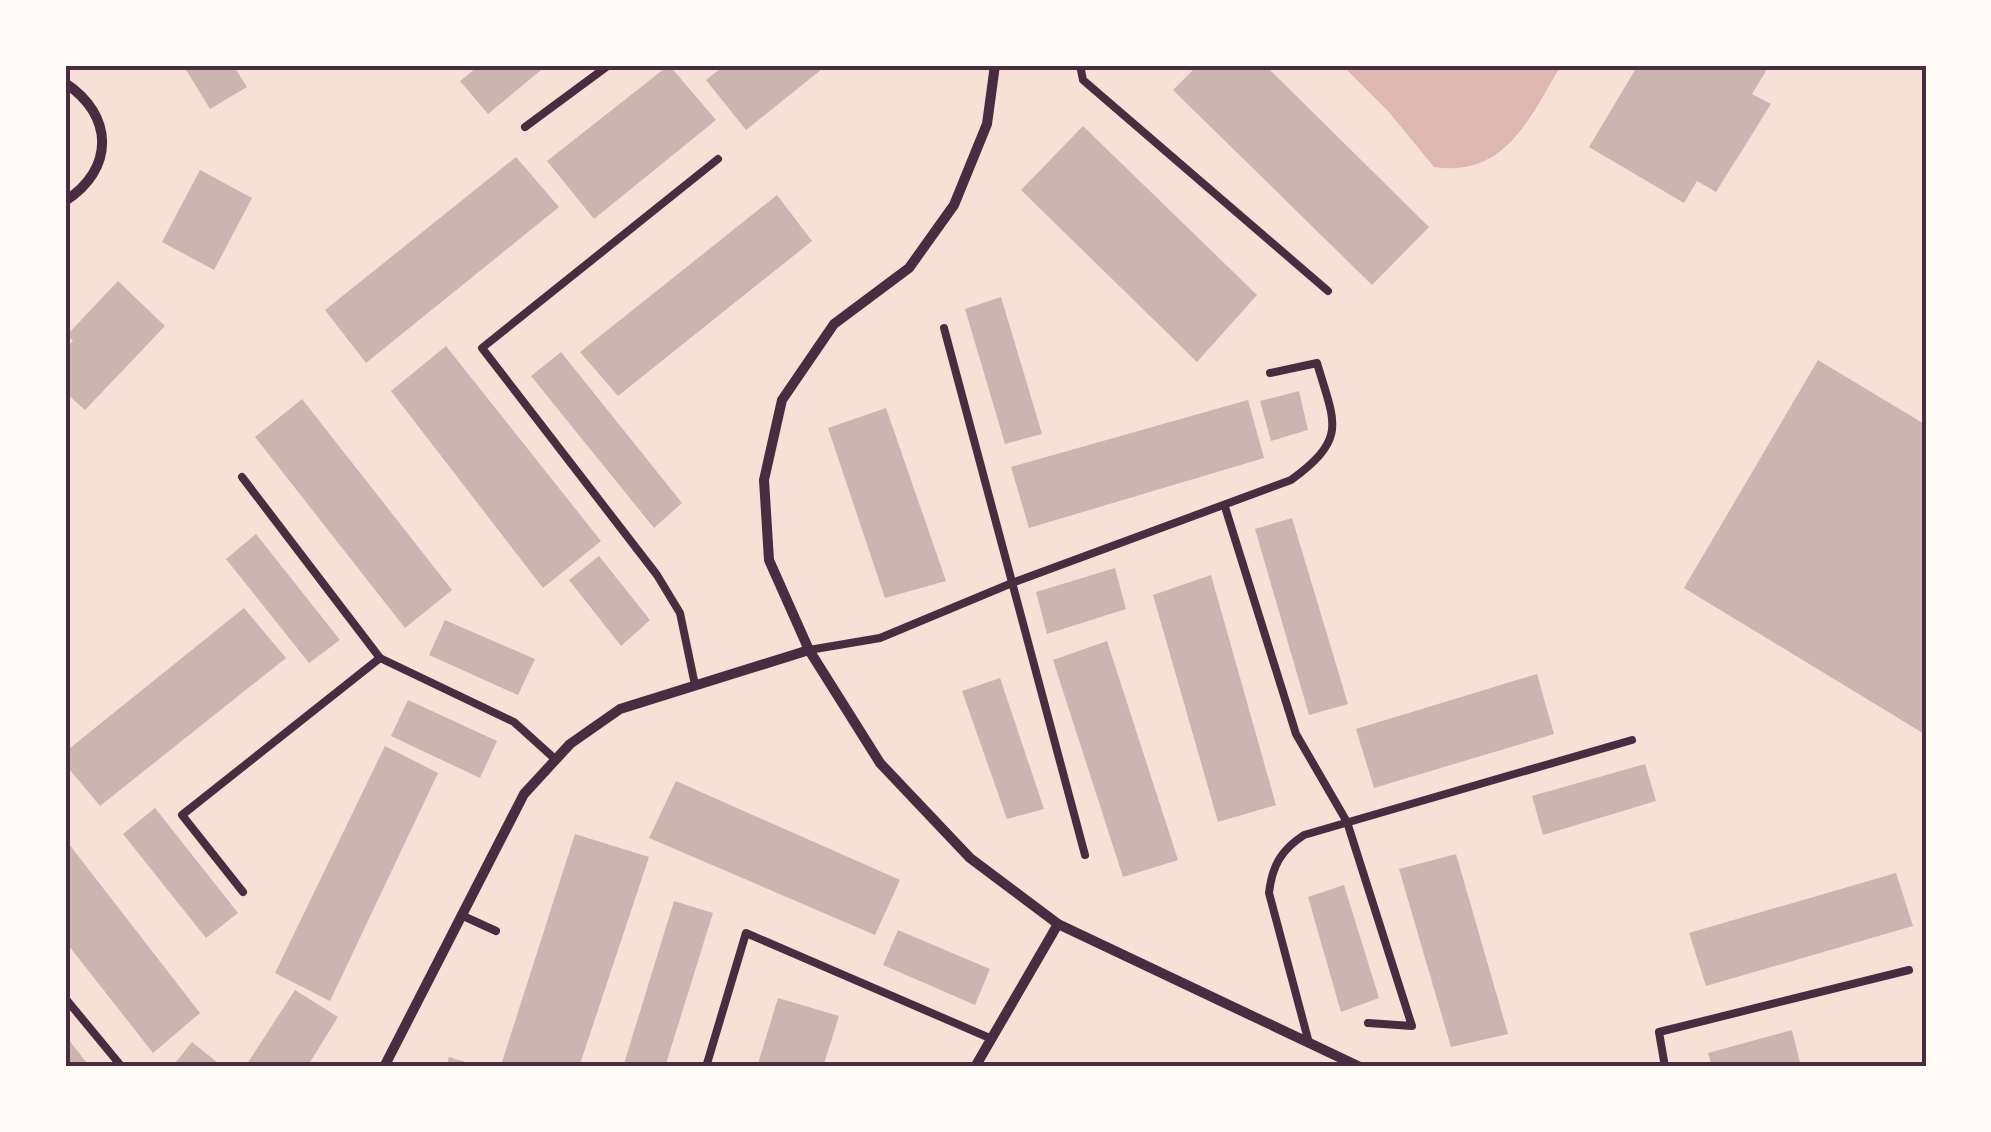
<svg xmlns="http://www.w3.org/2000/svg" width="1991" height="1132" viewBox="0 0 1991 1132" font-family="'Noto Sans',sans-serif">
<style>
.water{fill:#dcb8b0}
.building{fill:#ccb4b1}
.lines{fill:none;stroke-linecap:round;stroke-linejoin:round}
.service{stroke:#4a2c40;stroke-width:8}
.minor{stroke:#4a2c40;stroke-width:10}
.neatline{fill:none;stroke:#4a2c40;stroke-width:4}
</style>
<rect width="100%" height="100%" fill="#f7e1d7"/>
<path class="water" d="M1342 65H1561C1530 118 1505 178 1434 167L1388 111Z"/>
<g class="building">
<path d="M183 65H233L247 87 210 109Z"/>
<path d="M480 65H547L488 114 460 81Z"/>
<path d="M669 65 716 120 594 219 547 161Z"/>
<path d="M725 65H827L746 130 706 80Z"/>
<path d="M1198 65H1265L1429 227 1372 285 1173 90Z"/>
<path d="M1638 65H1755L1766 71 1752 94 1771 104 1716 192 1697 181 1684 203 1589 147Z"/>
<path d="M1083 126 1257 295 1197 362 1021 190Z"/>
<path d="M516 157 559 207 366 363 325 310Z"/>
<path d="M200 170 252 198 214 270 162 242Z"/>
<path d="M777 195 812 241 618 396 580 352Z"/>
<path d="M118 281 165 326 85 410 65 392V349L73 341 67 335Z"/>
<path d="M1001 297 1042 434 1005 444 965 309Z"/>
<path d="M446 346 601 541 543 588 391 391Z"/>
<path d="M561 352 682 503 654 528 531 376Z"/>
<path d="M1818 360 1926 425V735L1684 588Z"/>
<path d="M1299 391 1308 430 1271 441 1260 401Z"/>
<path d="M302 399 452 590 405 628 255 437Z"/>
<path d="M1248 400 1264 458 1029 528 1011 467Z"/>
<path d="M886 408 946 581 885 598 828 428Z"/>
<path d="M1292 518 1348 704 1309 715 1255 529Z"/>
<path d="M256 534 340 640 309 663 226 559Z"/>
<path d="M599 556 650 620 621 646 569 580Z"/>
<path d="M1115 568 1126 609 1047 634 1036 592Z"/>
<path d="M1211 575 1276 805 1218 822 1153 595Z"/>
<path d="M244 608 286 658 100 806 65 764V752Z"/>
<path d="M445 620 535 659 518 695 429 655Z"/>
<path d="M1107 641 1178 860 1123 877 1053 660Z"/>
<path d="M1537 674 1554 734 1374 788 1356 729Z"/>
<path d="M1000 678 1044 809 1007 819 962 691Z"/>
<path d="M408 700 497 741 480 778 391 736Z"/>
<path d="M385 746 438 773 330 1001 275 973Z"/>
<path d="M1645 764 1656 801 1543 835 1532 796Z"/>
<path d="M676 781 900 880 875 935 649 838Z"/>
<path d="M155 808 238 913 206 938 123 834Z"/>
<path d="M575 834 649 857 579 1067H517L502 1062Z"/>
<path d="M65 839 200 1013 153 1053 65 941Z"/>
<path d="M1456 854 1508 1034 1451 1047 1399 869Z"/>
<path d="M1896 873 1913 926 1706 986 1689 933Z"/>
<path d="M1344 885 1379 998 1341 1012 1308 897Z"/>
<path d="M674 901 713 913 665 1067H623Z"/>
<path d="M898 930 990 969 975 1005 883 965Z"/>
<path d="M295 990 338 1017 307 1067H245Z"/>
<path d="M778 998 839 1016 823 1067H757Z"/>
<path d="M1792 1030 1801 1067H1712L1708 1053Z"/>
<path d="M65 1035 90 1067H65Z"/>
<path d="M192 1042 223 1067H172Z"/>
<path d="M449 1057 479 1066V1067H446Z"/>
</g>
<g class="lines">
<g class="service">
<path d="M1080 65 1083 80 1328 291"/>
<path d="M525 127 609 65"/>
<path d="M944 328 1085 855"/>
<path d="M242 477 380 658 514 722 555 759"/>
<path d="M1225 507 1296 734 1347 822 1412 1026 1368 1023"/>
<path d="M809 650 880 638 1012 583 1291 480C1348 438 1335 424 1317 363L1270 373"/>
<path d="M695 685 680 613 657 575 482 348 718 159"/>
<path d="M243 892 182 815 380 658"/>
<path d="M461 915 496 931"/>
<path d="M65 998 122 1067"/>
<path d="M1309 1043 1269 893C1272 866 1281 850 1304 835L1632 740"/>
<path d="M706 1067 746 933 992 1039"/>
<path d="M1665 1067 1659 1032 1909 970"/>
</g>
<g class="minor">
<path d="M995 65 987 124 954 205 909 268 834 324 782 400 764 480 769 560 809 650 880 763 970 858 1058 924 1360 1067"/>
<path d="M65 83C114 115 115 169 65 201"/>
<path d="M384 1067 524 794 570 744 620 709 809 650"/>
<path d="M975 1067 1058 924"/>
</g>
</g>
<rect width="1991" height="1132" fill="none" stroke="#fffaf5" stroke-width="135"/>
<rect x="68" y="68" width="1856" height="996" class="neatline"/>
</svg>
